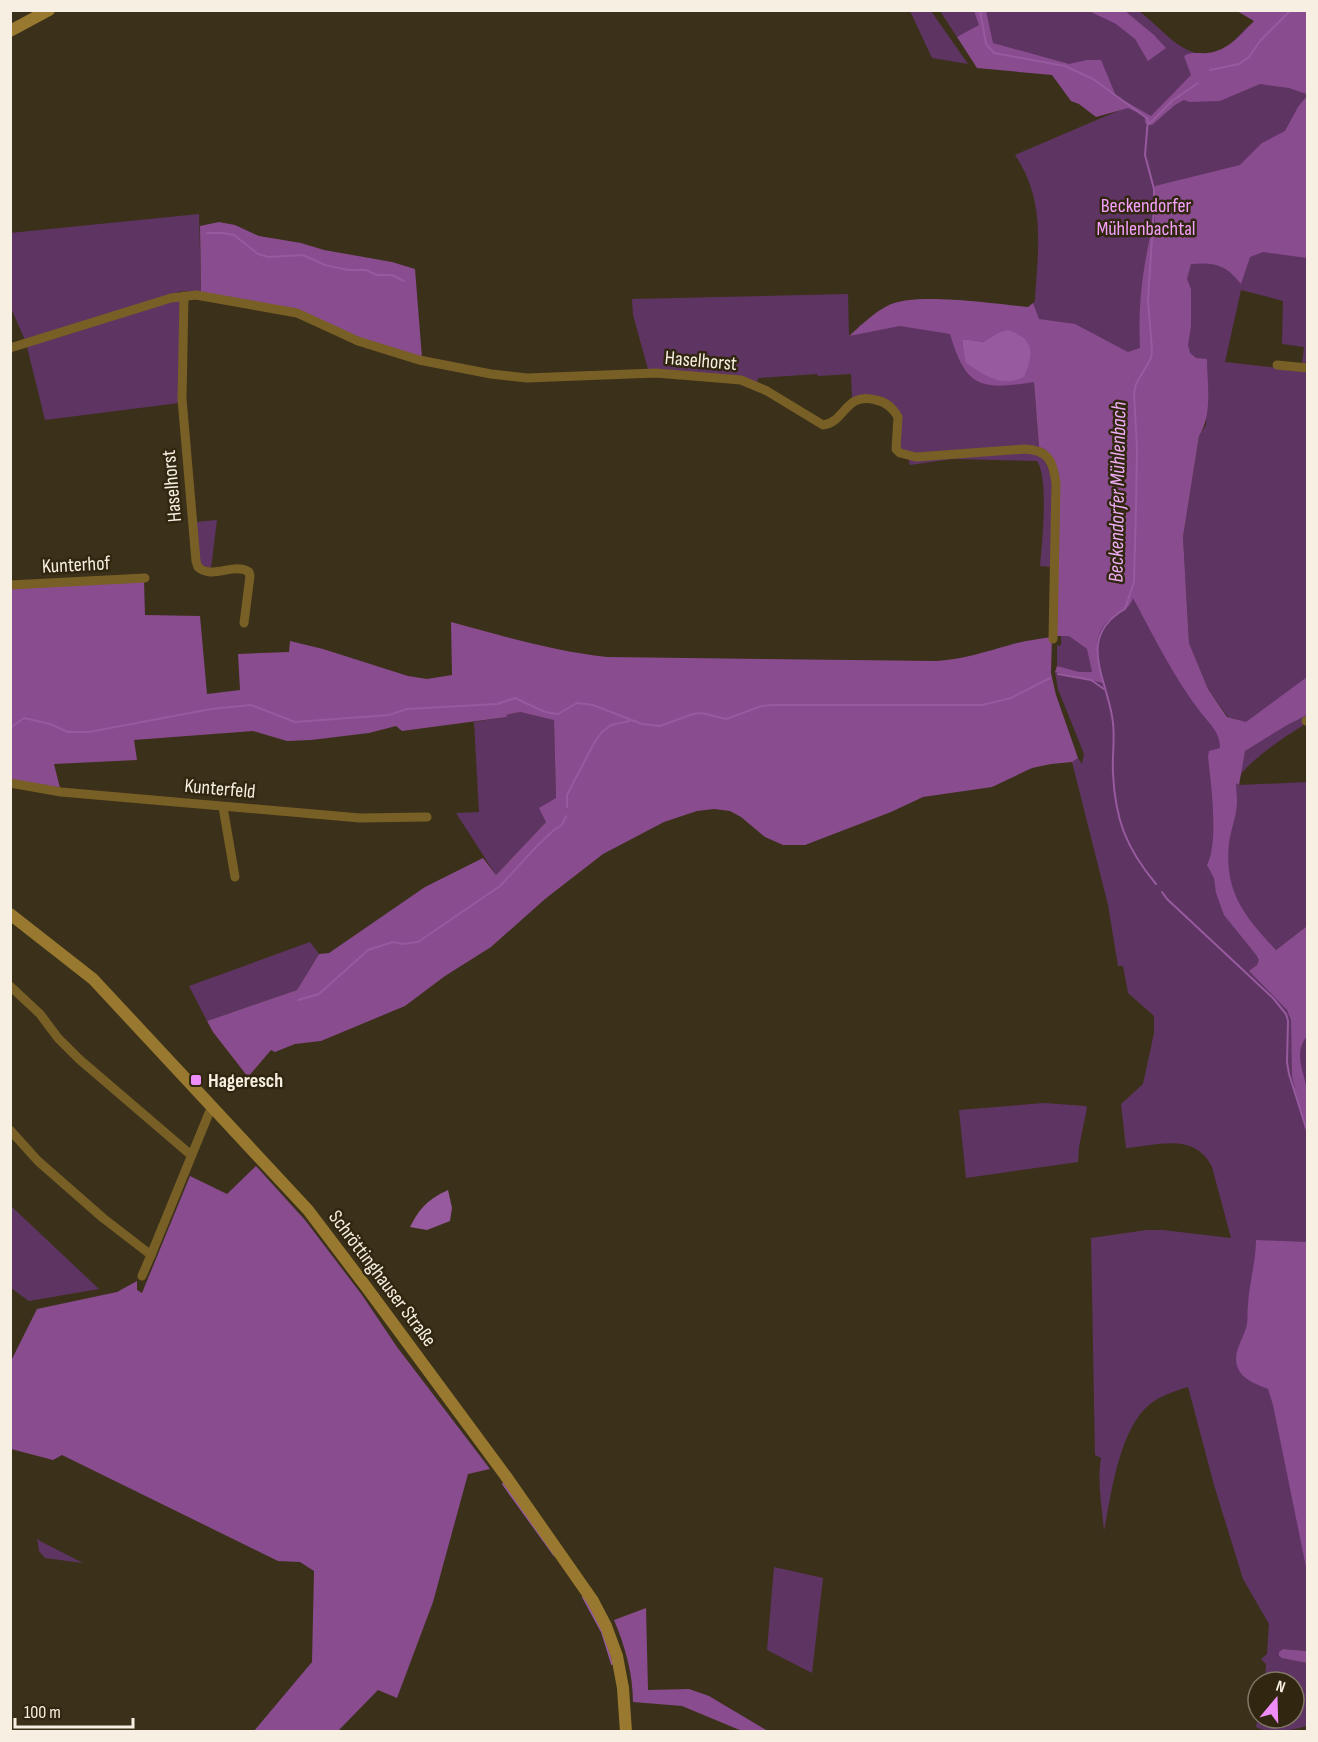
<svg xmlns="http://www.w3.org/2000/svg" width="1318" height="1742" viewBox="0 0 1318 1742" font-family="'Sofia Sans Condensed',sans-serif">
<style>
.green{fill:#5e3463;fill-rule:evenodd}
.forest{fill:#894c8f;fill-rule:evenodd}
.water{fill:#975a9e}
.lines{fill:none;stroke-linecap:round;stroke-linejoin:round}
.stream{stroke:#975a9e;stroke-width:2}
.street{stroke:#785f25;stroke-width:9}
.secondary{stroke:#98792f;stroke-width:12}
.poi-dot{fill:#ee8cf8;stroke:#312710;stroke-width:2}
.labels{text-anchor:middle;stroke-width:5;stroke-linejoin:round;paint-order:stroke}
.park-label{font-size:20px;fill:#f4a0fc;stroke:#312710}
.street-label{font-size:20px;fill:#f7f0e2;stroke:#312710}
.poi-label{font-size:20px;font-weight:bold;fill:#f7f0e2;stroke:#312710;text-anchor:start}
.water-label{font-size:21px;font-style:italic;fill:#efadf6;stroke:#312710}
</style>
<rect width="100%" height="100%" fill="#3b311a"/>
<g class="green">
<path d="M910 11H931L968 64 932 58Z"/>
<path d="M940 11H1139C1166 31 1191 72 1229 45 1238 39 1244 28 1253 23 1264 17 1294 13 1307 11V366L1302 365 1304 347 1282 344 1283 301 1241 290 1225 362 1307 371V723C1290 733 1244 763 1236 782L1239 785 1307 782V926L1276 950 1267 941 1274 950 1307 973 1308 1651 1283 1649 1279 1656 1307 1663V1726C1290 1730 1273 1736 1256 1727L1258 1717 1294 1718V1682H1265L1266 1664 1261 1659 1267 1654 1269 1624 1243 1579 1214 1485 1188 1387C1175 1391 1160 1396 1150 1404 1119 1429 1111 1495 1104 1531 1102 1506 1097 1483 1101 1458L1095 1455 1091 1238 1147 1230H1163L1231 1238 1212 1167C1195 1132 1158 1145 1126 1148L1121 1104 1143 1084 1154 1033V1016L1128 993 1123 966H1118L1108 905 1072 762 1078 758 1082 764 1084 754 1058 689 1055 672 1061 673V667L1057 666V646L1061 645 1066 486 1034 381 1039 447 916 454 898 449 900 417 890 403 852 399 851 374 818 376 817 374 758 378 757 384 648 369 633 315 632 299 848 294 849 336 854 335 859 326 873 317 1031 308 1035 300C1038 247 1046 201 1015 155L1127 107 960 36 957 37ZM1207 361 1206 425 1199 436 1183 537 1189 643 1208 689 1228 717 1238 720 1214 716 1190 654 1178 532Z"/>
<path d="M199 214 201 292 183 291 171 294 25 340 11 308 10 233Z"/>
<path d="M176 300H181L179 403 45 420 27 347Z"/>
<path d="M1030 451 1043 456 1052 478V567L1040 566C1042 544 1049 478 1037 461L952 459 910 465 908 458Z"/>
<path d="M217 520 211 568 201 565 199 560 195 522Z"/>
<path d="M520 712 554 719 556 798 546 822 496 875 456 813 479 812 474 722 506 717 505 715Z"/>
<path d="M310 942 319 954 297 990 207 1021 189 986Z"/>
<path d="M1044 1103 1086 1106 1087 1108 1079 1147 1078 1162 966 1178 959 1110Z"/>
<path d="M11 1206 99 1289 29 1301 11 1288Z"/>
<path d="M37 1538 40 1541 83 1563 45 1558 39 1551Z"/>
<path d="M774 1567 823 1578 812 1673 767 1650Z"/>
</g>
<g class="forest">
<path d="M974 11H986L993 43 1069 64 1087 60H1101L1116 96 1151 116 1191 75 1184 56C1192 51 1198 54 1207 53 1228 51 1240 35 1254 21L1237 11H1307V258L1263 252 1250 257 1241 284C1226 265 1215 262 1191 264L1187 279 1191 289V326L1188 345 1190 353 1196 358 1207 359C1207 384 1213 414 1199 436L1183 537 1189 643 1208 689 1227 717 1246 722 1307 677V715L1287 725 1245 751 1239 785 1236 783C1236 789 1237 795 1237 801 1237 815 1231 829 1229 843 1224 892 1244 916 1276 950L1307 926V1036C1293 1053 1304 1072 1307 1090 1310 1101 1307 1116 1307 1128L1296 1094 1292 1076 1291 1020 1287 1010 1249 971 1257 965 1259 960 1257 956 1224 915 1216 893 1214 878 1207 865C1219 842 1211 784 1208 757L1209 751 1220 748C1220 733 1211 725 1201 713 1174 678 1154 637 1133 598 1129 609 1123 610 1113 617 1089 633 1098 660 1103 683L1055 672 1057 666 1079 672H1092L1087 649 1069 636H1056L1059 494 1046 450 1039 447 1034 382C982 390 966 389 950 334L900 326 849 336C862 325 874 312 889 305 916 292 995 304 1028 307L1033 303 1039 319 1075 324 1128 352 1140 348C1138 308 1142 272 1151 233H1155V186L1240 165 1262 143 1285 131 1298 107 1307 96 1306 94 1289 88 1260 84 1220 101 1190 102 1184 100 1175 105 1152 125 1145 123V116L1128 108 1096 117 1079 104 1071 101 1052 75 977 68 957 37 979 25ZM962 339 984 342 965 362Z"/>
<path d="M1089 11H1125L1154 35 1166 48 1148 61 1135 39 1116 24Z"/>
<path d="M219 222 235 225 259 236 301 243 324 250 392 262 415 269 422 358 359 338 298 311 201 292 200 226Z"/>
<path d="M144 580 145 615 200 616 207 694 240 690 238 654 289 652 290 641 323 649 408 676 427 679 452 675 451 622C502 636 553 651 607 657L937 661C963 659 985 652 1010 645 1023 641 1038 639 1052 637L1051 673 1056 695 1078 758 1072 762 1051 764 1032 768 992 787 923 797 891 812 805 845H783L765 837 741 817 730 811 714 809 697 811 664 822 603 854 545 899 491 947 445 976 405 1006 321 1041 295 1044 275 1052 271 1050 248 1077 213 1032 207 1021 297 990 319 954 329 953 425 887 483 858 496 875 546 822 539 808 556 798 554 720 520 712 506 715 507 717 402 731 396 726 369 733 311 740 287 741 253 731 134 740 137 760 54 764 60 788 11 780V587Z"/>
<path d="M256 1166 305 1220 362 1295 397 1347 490 1469 468 1474 433 1602 397 1698 378 1690 338 1731H254L312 1662 314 1571 300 1562 278 1561 62 1455 53 1460 11 1449V1361L37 1309 117 1292 137 1281V1290L142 1293 190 1176 227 1194Z"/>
<path d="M1256 1240 1307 1242V1572L1273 1405 1268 1389C1259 1385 1246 1381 1240 1372 1229 1355 1244 1340 1247 1324 1248 1318 1247 1311 1248 1305 1249 1283 1256 1262 1256 1240Z"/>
<path d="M646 1608 648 1690 689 1689 709 1696 768 1731H742L682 1706 633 1702C633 1674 625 1646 614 1620Z"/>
<path d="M1283 1649 1307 1651V1663L1282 1658 1279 1656V1652Z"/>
</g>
<g class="water">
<path d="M1008 330C1035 339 1034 353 1024 377 1001 388 983 375 965 362L962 339 984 342 998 333Z"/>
<path d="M448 1190 452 1208 450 1221 427 1230 410 1227C420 1207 429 1199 448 1190Z"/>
</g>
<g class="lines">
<g class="stream">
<path d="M980 10 986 44 994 53 1065 66 1093 79 1148 119 1145 155 1154 189V208L1148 300 1152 350 1151 358 1136 384 1134 393 1137 448 1136 507 1134 582 1125 609C1074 638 1109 681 1113 723 1115 739 1112 756 1113 773 1115 819 1126 848 1156 884"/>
<path d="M1210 70 1239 64 1249 57 1260 41 1291 10"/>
<path d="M1149 124 1172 101 1198 83"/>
<path d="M207 233H223L234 235 258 254 268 257 303 255 325 265 348 270H366L377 275H392L404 281"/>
<path d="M1058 674 1091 680 1104 689"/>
<path d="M10 728 24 718 50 724 68 732H89L211 709 251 705 295 722 389 715 407 709 497 704 515 698 545 712 558 714 577 703 593 705 642 724 660 726 693 714 702 713 726 719 762 706 772 705H982L1011 698 1050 678"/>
<path d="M567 807V795L594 743 602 732 611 725 630 721"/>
<path d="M1162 892 1167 899 1273 998 1286 1014 1288 1021 1287 1062 1289 1074 1308 1134"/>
<path d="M298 1000 319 994 368 950 393 942 402 944 418 942 500 886 537 846 554 830 562 825 566 816"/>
<path d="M503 1484 554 1555"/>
<path d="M583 1597 602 1632 612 1664"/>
</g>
<g class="street">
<path d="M184 296 182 399 196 561 198 567C212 580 234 562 249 572L250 576 244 623"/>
<path d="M10 348 171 298 196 295 297 313 358 341 419 360 491 374 527 378 656 373 741 380 767 391 823 425C845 423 845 391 876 400 887 402 893 408 898 417L896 449 900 453 916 457 1025 449C1048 450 1053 461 1056 483L1053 639"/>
<path d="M1277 365 1308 368"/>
<path d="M10 585 145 578"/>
<path d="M1306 721 1308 720"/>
<path d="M10 783 61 792 360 818 427 817"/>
<path d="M223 807 235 877"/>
<path d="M10 986 40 1014 58 1038 79 1059 191 1155"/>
<path d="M10 1130 38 1161 103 1218 151 1255 142 1276"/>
<path d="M151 1255 209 1113 213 1108"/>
</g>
<g class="secondary">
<path d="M10 31 49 10"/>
<path d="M10 914 93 979 308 1210 367 1288 505 1475 593 1601 606 1626 617 1656 623 1688 626 1732"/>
</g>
</g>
<rect class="poi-dot" x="190" y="1074" width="12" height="12" rx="3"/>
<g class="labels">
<g class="park-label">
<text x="1146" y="212">Beckendorfer<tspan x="1146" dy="23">Mühlenbachtal</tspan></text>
</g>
<g class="street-label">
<text transform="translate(701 360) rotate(5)" y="7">Haselhorst</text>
<text transform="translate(171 486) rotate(-95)" y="7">Haselhorst</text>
<text transform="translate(76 564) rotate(-3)" y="7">Kunterhof</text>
<text transform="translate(220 788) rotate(5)" y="7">Kunterfeld</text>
<text transform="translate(383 1278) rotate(53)" y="7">Schröttinghauser Straße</text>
</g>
<g class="poi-label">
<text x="208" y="1087">Hageresch</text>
</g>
<g class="water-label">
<text transform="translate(1117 492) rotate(-89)" y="7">Beckendorfer Mühlenbach</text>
</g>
</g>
<rect width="1318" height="1742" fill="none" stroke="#f7f0e2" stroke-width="24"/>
<g transform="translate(1276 1700) rotate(19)"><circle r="28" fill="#312710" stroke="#807764" stroke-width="1.5"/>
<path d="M0-4.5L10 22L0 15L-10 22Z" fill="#ee8cf8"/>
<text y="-9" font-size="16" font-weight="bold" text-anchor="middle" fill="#f7f0e2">N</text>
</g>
<path d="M15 1718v9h118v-9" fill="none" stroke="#f7f0e2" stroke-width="3"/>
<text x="24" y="1718" font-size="18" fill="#f7f0e2" stroke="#312710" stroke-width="4.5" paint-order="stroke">100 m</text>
</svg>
